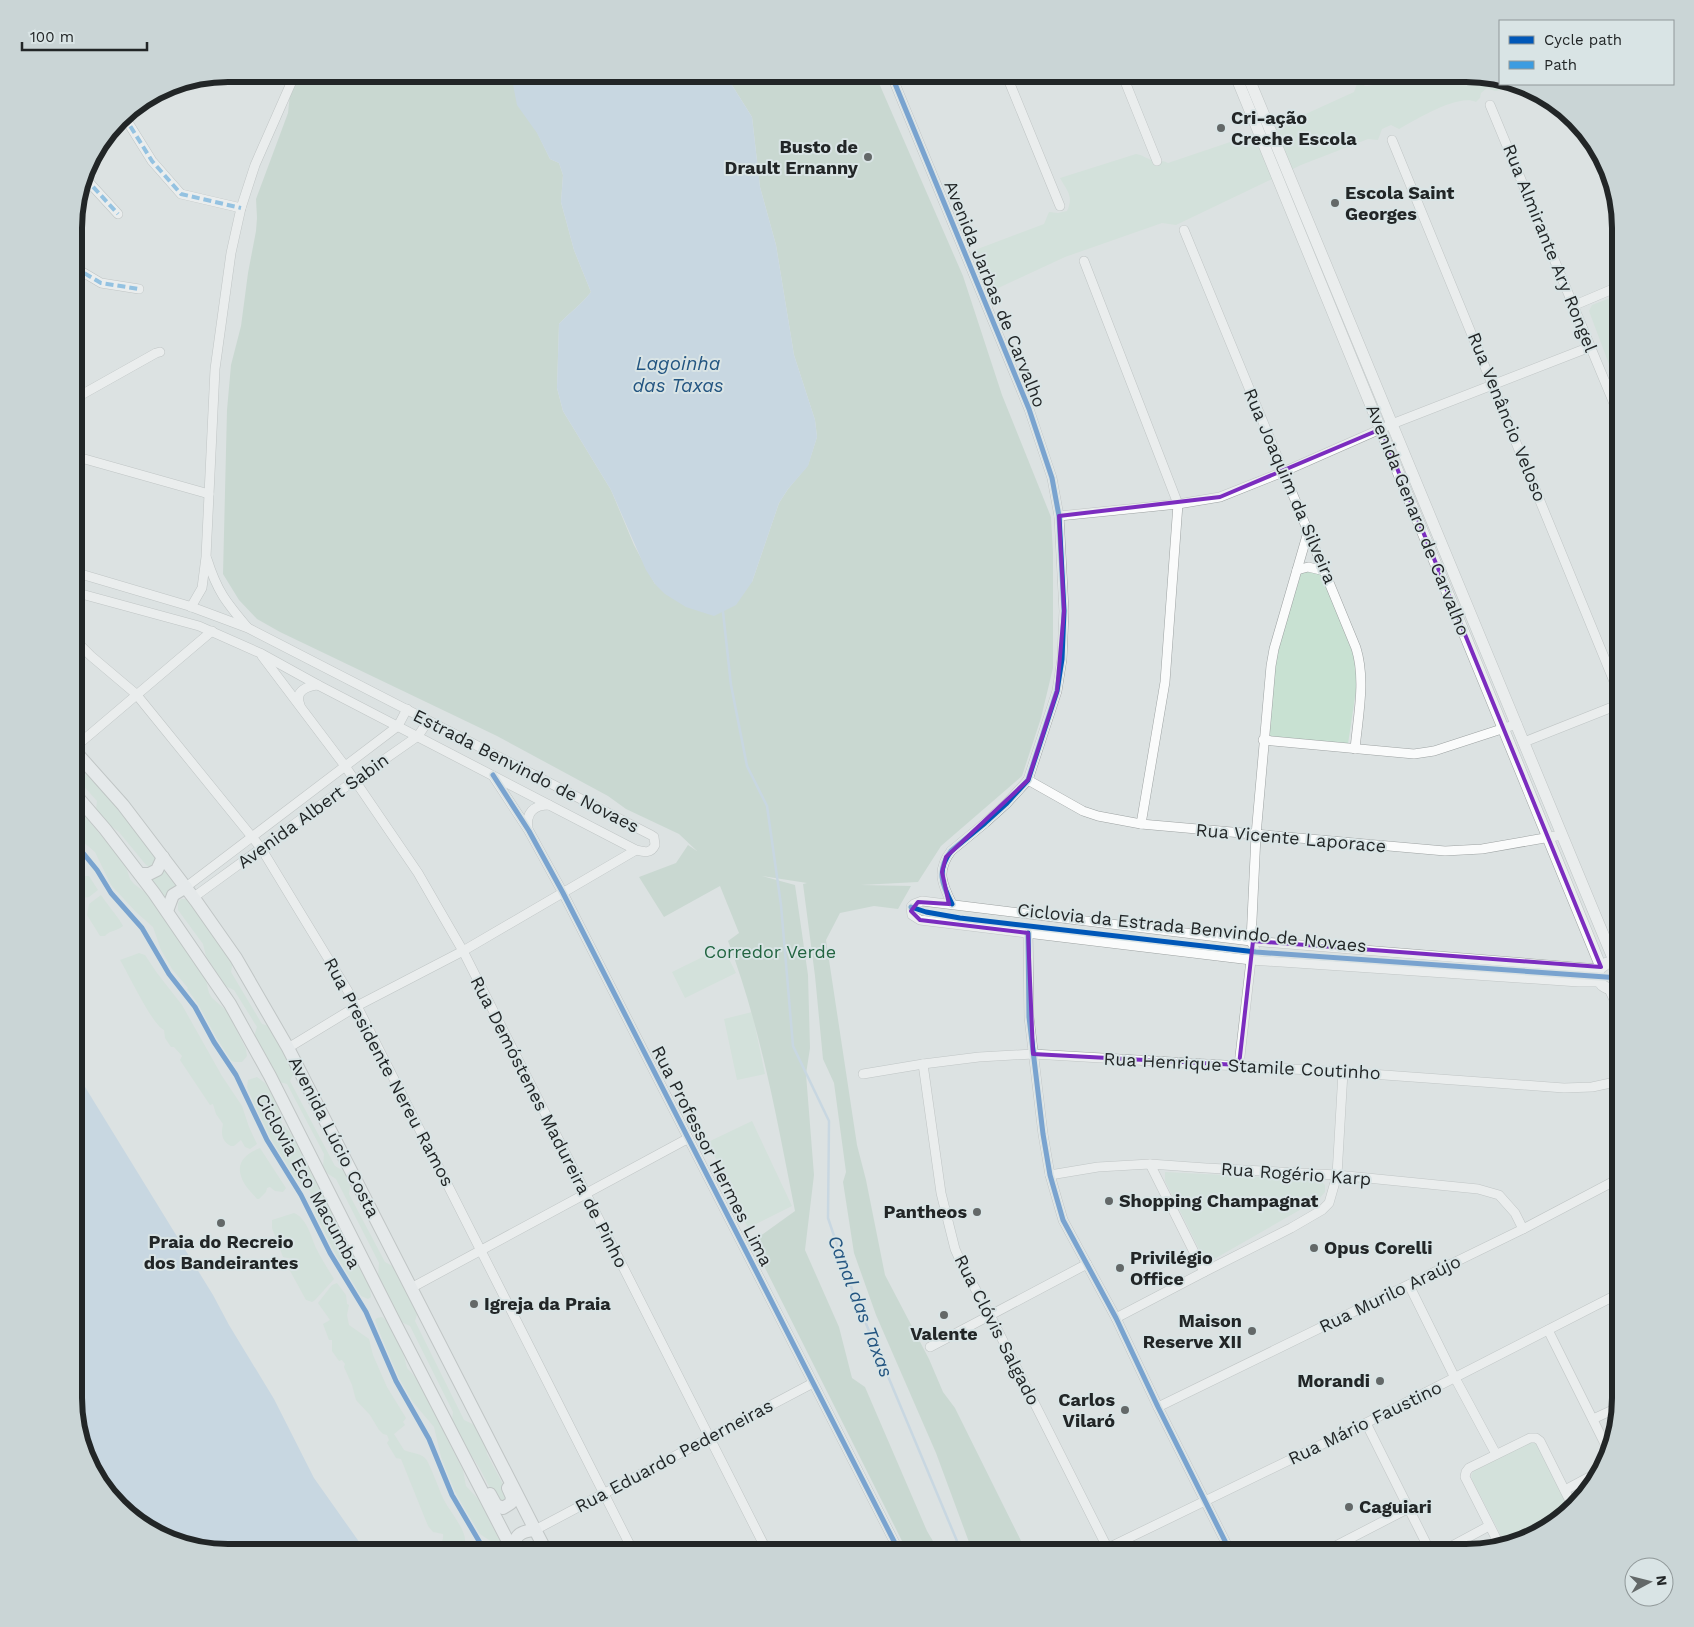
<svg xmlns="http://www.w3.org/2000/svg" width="1694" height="1627" viewBox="0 0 1694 1627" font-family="'Work Sans',sans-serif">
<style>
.green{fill:#c8e1d2}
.forest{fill:#b2ccbd}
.water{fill:#b0cae1}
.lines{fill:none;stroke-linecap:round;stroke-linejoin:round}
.stream{stroke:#b0cae1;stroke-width:2.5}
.minor-casing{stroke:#9da2a2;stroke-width:10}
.tertiary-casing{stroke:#9da2a2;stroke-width:12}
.secondary-casing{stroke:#9da2a2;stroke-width:14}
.minor{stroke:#fafbfb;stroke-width:9}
.tertiary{stroke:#fafbfb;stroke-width:11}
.secondary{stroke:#eff2f3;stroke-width:12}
.quiet{stroke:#3c9ce0;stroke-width:4;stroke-dasharray:8 4;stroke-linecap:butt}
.cycleway-casing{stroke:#d9e4e5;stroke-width:8}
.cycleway{stroke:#0057b8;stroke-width:5}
.marked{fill:none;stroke:#7b2cbf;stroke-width:4;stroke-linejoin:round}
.poi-dot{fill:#636868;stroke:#d9e4e5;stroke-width:2}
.labels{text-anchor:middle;stroke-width:4;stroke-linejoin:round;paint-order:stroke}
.poi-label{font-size:18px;font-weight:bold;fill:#222627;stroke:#d9e4e5;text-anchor:start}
.street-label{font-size:18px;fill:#222627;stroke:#d9e4e5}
.park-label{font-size:18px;fill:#226541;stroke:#d9e4e5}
.water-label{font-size:19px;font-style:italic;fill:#235581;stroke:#d9e4e5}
.rim{fill:none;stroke:#222627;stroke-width:6}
</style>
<rect width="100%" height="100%" fill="#dce2e2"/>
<g class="green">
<path d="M1409 74H1475L1500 81V84H1512L1521 86 1495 91 1487 88 1481 93 1480 98 1476 102C1459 93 1415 120 1399 129L1391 125 1382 129 1378 140 1368 139 1301 165 1176 225 1162 223 1065 257 994 290 975 250 1044 224 1049 212 1058 213 1067 211C1074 196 1067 191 1060 178L1136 154C1143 155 1145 158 1152 160 1158 162 1160 159 1168 163L1245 137 1251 139 1354 92 1358 81C1359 82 1364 85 1365 86 1369 87 1404 77 1409 74Z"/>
<path d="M1620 294V370L1616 371 1610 367 1589 311 1592 305Z"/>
<path d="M1310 569 1321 573 1354 656 1357 684 1348 744 1269 738 1276 650 1301 574Z"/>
<path d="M74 755 123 811 128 822 157 859 158 862 150 867 146 865 119 832 108 824 96 810 97 801 81 783 74 784Z"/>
<path d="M74 803 125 864 130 879 134 884 150 896 205 976 209 993 212 998 227 1011 246 1049 247 1056 242 1062H235L231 1061 214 1034 196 1001 187 989 188 988 172 969 161 950 153 927 136 912 111 885 95 852 74 834Z"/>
<path d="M165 869 183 886 167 901 151 879 161 874Z"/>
<path d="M81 876H89L98 890 89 897 76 899 74 898V878Z"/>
<path d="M101 895C106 903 120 919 123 926 118 931 110 930 105 936H100L87 915 89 904Z"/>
<path d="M181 899H186L189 901 213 936 224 945 233 961 231 972 262 1024 273 1027 296 1069 290 1081 335 1166 349 1174 351 1179 349 1194 385 1262 396 1268 418 1311 415 1321 464 1420 477 1426 485 1441 487 1454 508 1494V1497L503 1502 496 1500C489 1487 483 1473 475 1461 465 1446 449 1430 453 1412L410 1326 401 1322 378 1276 379 1263 336 1179 325 1172 323 1167 324 1154 287 1084 279 1082 254 1036 257 1027 234 990 225 986 206 956 203 944 178 910V903Z"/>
<path d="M723 947 736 973 685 998 672 972Z"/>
<path d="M139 953 145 955 157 973 182 1005 222 1076 242 1106 249 1127 257 1144 250 1149 245 1147 241 1140 234 1146H231C221 1141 221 1133 223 1124L216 1114 213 1104 210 1105 180 1060 182 1056 174 1047H171L165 1038 164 1030C153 1026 128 973 120 960Z"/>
<path d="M752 1012 765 1074 737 1080 724 1019Z"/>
<path d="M257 1077 265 1083 278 1104 282 1124 296 1139 340 1228C340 1244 344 1245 354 1255 361 1262 371 1287 371 1297L368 1299 361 1296 341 1266 315 1213 310 1191 295 1178 276 1150 263 1126 247 1087 248 1080Z"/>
<path d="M752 1121 792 1206 748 1228 708 1142Z"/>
<path d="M260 1148 286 1188 283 1192 275 1191 270 1187 267 1188 266 1192 259 1199H257C254 1195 246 1187 244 1183 234 1165 243 1155 260 1148Z"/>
<path d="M1165 1172 1320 1180 1325 1185V1192L1319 1199 1209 1262 1206 1263 1165 1181Z"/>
<path d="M294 1213C308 1219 311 1238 317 1250 322 1260 328 1269 334 1279L315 1300 312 1302 306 1300 289 1269 293 1261 292 1259 283 1257 272 1228V1220Z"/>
<path d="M337 1283 346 1295 347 1304 349 1305 347 1315 349 1325 369 1339 373 1355 387 1387 406 1418 403 1422 405 1425 394 1434 404 1450C410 1453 420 1453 425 1458 429 1461 440 1492 444 1500 449 1510 466 1530 465 1541L455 1553H439C439 1546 444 1541 443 1534L433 1532 428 1526 401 1459 396 1458 387 1443 389 1440 387 1435 383 1434 379 1430 370 1415 356 1400 352 1385 344 1367 345 1364 342 1360 339 1361 332 1351V1340H329L323 1324 330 1320 318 1303 332 1285Z"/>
<path d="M382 1317 388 1322 403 1352 407 1368 417 1379 463 1470 466 1486 479 1500 506 1553H497L492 1542 480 1534 462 1505 449 1480 441 1457 434 1427 412 1401 394 1371 375 1320 377 1318Z"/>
<path d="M1534 1442 1538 1444 1571 1510 1568 1515 1524 1542 1506 1545 1472 1480C1471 1476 1471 1475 1473 1472 1479 1464 1517 1448 1528 1443Z"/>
</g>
<path class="forest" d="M300 74H511V78L550 159 559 163 563 175 561 202 574 250 591 292C582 304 569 313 559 324L557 388 563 411 611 490 634 545 655 584 752 582 779 503 788 489 808 465 817 437 815 420 794 355 776 245 760 187 752 117 725 74H875L963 276 1002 395 1051 517 1053 552V668L1041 718 1022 776 941 846 918 882 861 885 911 886 898 909 874 906 840 913 826 940 857 1145 866 1180 885 1275 929 1359 943 1392 955 1408 1027 1553H973L936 1453 876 1315 854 1253 843 1182 846 1172 834 1083 823 1059 815 976 803 884 807 883 762 876 795 885 808 975 810 1048 806 1074 814 1175 805 1250 839 1327 852 1378 865 1387 927 1531 940 1553H908L752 1242 795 1211C777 1120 761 1028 728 941L739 933 720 886 664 917 639 877 676 863 688 845 697 851 679 834 626 809 608 796 497 736 280 632 257 619 239 600 223 574 227 410 231 365 241 326 248 273 256 231 257 218 256 199 288 113 290 94Z"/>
<g class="water">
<path d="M511 74H725L752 117 760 187 776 245 794 355 815 420 817 437 808 466 788 489 779 503 752 582 736 605 714 616 686 607 665 594 655 584 646 570 611 490 563 411 557 388 559 324C569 313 582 304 591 292L574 250 561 202 563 175 559 163 550 159 537 133 517 105Z"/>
<path d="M74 1069 213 1295 229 1325 274 1399 314 1478 367 1553H229L169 1541 112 1501 85 1457 74 1399Z"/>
</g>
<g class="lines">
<path class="stream" d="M723 612 731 685 747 766 767 806 781 905 793 1046 829 1121 828 1218 854 1295 962 1553"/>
<g class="minor-casing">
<g id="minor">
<path d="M891 74 1029 409 1052 478 1059 516 1064 611 1062 659 1057 691 1028 780 1006 804 985 823 951 851C936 871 942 884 952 904"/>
<path d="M1006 74 1060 206"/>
<path d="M1122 74 1157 161"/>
<path d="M1490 105 1620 418"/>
<path d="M124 116 152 161 181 194 241 208"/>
<path d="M1392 140 1620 696"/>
<path d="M85 178 118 214"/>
<path d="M1184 230 1356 648C1366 680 1358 716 1355 749"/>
<path d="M1084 261 1178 504 1165 682 1141 824"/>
<path d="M74 267 101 283 139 289"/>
<path d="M1575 305 1620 286"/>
<path d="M1607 385 1620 379"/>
<path d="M74 399 156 353 160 352"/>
<path d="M74 456 209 494"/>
<path d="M1059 516 1178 504 1220 497 1283 472 1392 424 1590 347"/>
<path d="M207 559C217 591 226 602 247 627"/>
<path d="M1297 570 1308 567 1325 571"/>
<path d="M74 592 199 626 260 653 318 685 636 850C644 852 651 854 655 845L654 837 651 835 248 628 189 606 74 572"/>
<path d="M191 607 202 588 206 557 215 369 231 253 241 208 255 165 295 74"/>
<path d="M74 639 91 656 136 694 261 848 357 1006 634 1553"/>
<path d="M262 656 345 766 418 873 463 951 768 1553"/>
<path d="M300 705C294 691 307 686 318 685"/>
<path d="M1263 740 1414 754 1434 751 1517 724"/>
<path d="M1524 742 1620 704"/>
<path d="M74 748 212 631"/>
<path d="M493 776 529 831 563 893 900 1553"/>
<path d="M1028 780 1083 811 1098 816 1141 824 1445 851 1482 849 1562 835"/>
<path d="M528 828C526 813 533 805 549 805"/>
<path d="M186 887 398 726 407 709"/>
<path d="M194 897 355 780 418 736 428 721"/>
<path d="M1028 933 1029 1017 1043 1134 1050 1175 1063 1220 1116 1318 1158 1407 1231 1553"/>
<path d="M1599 969 1251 941 922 901 914 904 911 907 912 915 920 920 1251 960 1579 982H1600"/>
<path d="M288 1048 357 1006 463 951 636 850"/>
<path d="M923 1064 941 1193 955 1249 963 1267 990 1315 1110 1553"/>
<path d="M1239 1065 1251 960 1256 952 1251 941 1256 835 1271 666 1274 649 1308 532"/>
<path d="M863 1074 923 1064 979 1057 1033 1054 1343 1072 1564 1088 1592 1087 1620 1081"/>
<path d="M1150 1164 1204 1272 1291 1228 1322 1210 1329 1203 1337 1175 1343 1072"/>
<path d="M1050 1175 1098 1167 1150 1164 1206 1168 1337 1175 1478 1189 1499 1195 1515 1213 1523 1229"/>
<path d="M1409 1285 1455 1378 1496 1454"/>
<path d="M411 1288 687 1139"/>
<path d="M1116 1318 1204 1272"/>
<path d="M1548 1330 1609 1452"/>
<path d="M930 1347 1087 1264"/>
<path d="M1158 1407 1523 1229 1620 1178"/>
<path d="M1593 1419 1619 1407"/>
<path d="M1366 1423 1431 1553"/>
<path d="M1565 1490 1597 1473"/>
<path d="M535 1530 813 1383"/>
<path d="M1500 1546 1465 1477 1466 1472 1469 1468 1530 1438H1536L1540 1441 1573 1507"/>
<path d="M1108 1548 1366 1423 1620 1293"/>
<path d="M1322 1553 1409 1508"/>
<path d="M1439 1553 1489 1526"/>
</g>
</g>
<g class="tertiary-casing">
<g id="tertiary">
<path d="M1235 74 1601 967"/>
<path d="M1247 74 1615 963"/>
<path d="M1607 963 1599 969C1595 984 1608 994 1620 985"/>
<path d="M1610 989 1620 1010"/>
</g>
</g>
<g class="secondary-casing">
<g id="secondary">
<path d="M74 750 123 805 196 901 236 958 288 1048 547 1553"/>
<path d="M74 793 105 829 154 893 230 1004 270 1076 396 1325 514 1553"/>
<path d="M140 874H149L157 870 163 857"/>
<path d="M167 911 173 895 186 887"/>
<path d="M490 1494 496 1505 503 1508 511 1503 512 1497 508 1488"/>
<path d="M519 1553C510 1537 520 1531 535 1530"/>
</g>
</g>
<use href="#minor" class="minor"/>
<use href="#tertiary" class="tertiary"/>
<use href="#secondary" class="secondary"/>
<g class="quiet">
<path d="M124 116 152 161 181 194 241 208"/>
<path d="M85 178 118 214"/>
<path d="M74 267 101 283 139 289"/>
</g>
<g class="cycleway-casing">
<g id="cycleway">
<path d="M891 74 1029 409 1052 478 1059 516 1064 611 1062 659 1057 691 1028 780 1006 804 985 823 951 851C936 871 942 884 952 904"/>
<path d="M493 775 529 831 563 893 900 1553"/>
<path d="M74 842 97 870 111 893 142 928 169 974 195 1007 214 1042 236 1075 267 1140 301 1195 330 1253 366 1312 396 1381 429 1439 452 1495 486 1553"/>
<path d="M911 907 926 912 960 918 1256 952 1620 978"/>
<path d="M1028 933 1029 1017 1043 1134 1050 1175 1063 1220 1116 1318 1158 1407 1231 1553"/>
</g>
</g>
<use href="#cycleway" class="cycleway"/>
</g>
<path d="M0 0H1694V1627H0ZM1381 429 1601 967 1253 941 1239 1065 1033 1054 1028 933 920 920 911 911 918 902 949 904 942 872 946 857 1028 780 1057 691 1064 611 1059 516 1220 497Z" fill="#dce2e2" fill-opacity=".55" fill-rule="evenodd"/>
<path class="marked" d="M1381 429 1601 967 1253 941 1239 1065 1033 1054 1028 933 920 920 911 911 918 902 949 904 942 872 946 857 1028 780 1057 691 1064 611 1059 516 1220 497Z"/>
<g class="poi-dot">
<circle cx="1221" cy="128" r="5"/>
<circle cx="868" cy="157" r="5"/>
<circle cx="1335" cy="203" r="5"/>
<circle cx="1109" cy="1201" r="5"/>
<circle cx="977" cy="1212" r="5"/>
<circle cx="221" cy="1223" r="5"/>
<circle cx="1314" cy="1248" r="5"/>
<circle cx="1120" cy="1268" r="5"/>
<circle cx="474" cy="1304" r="5"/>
<circle cx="944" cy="1315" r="5"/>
<circle cx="1252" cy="1331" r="5"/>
<circle cx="1380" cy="1381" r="5"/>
<circle cx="1125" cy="1410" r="5"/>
<circle cx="1349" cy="1507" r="5"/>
</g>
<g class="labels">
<g class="poi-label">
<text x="1231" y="124">Cri-ação<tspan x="1231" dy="21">Creche Escola</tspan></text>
<text x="858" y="153" text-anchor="end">Busto de<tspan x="858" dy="21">Drault Ernanny</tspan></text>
<text x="1345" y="199">Escola Saint<tspan x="1345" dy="21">Georges</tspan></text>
<text x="1119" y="1207">Shopping Champagnat</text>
<text x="967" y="1218" text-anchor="end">Pantheos</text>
<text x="221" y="1248" text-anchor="middle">Praia do Recreio<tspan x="221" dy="21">dos Bandeirantes</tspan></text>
<text x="1324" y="1254">Opus Corelli</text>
<text x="1130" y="1264">Privilégio<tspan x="1130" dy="21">Office</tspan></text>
<text x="484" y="1310">Igreja da Praia</text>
<text x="1242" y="1327" text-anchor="end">Maison<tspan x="1242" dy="21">Reserve XII</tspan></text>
<text x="944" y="1340" text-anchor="middle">Valente</text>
<text x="1370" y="1387" text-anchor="end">Morandi</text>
<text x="1115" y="1406" text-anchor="end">Carlos<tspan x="1115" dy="21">Vilaró</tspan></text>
<text x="1359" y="1513">Caguiari</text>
</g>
<g class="street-label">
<text transform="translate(1550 248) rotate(68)" y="6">Rua Almirante Ary Rongel</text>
<text transform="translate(995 294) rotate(68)" y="6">Avenida Jarbas de Carvalho</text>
<text transform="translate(1507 417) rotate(68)" y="6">Rua Venâncio Veloso</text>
<text transform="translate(1290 486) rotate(67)" y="6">Rua Joaquim da Silveira</text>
<text transform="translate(1418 520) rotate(68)" y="6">Avenida Genaro de Carvalho</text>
<text transform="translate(526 771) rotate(27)" y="6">Estrada Benvindo de Novaes</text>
<text transform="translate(313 811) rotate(-36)" y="6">Avenida Albert Sabin</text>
<text transform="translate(1291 838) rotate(5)" y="6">Rua Vicente Laporace</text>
<text transform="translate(1192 928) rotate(6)" y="6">Ciclovia da Estrada Benvindo de Novaes</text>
<text transform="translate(1242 1066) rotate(3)" y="6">Rua Henrique Stamile Coutinho</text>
<text transform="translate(389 1072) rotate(62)" y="6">Rua Presidente Nereu Ramos</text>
<text transform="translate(549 1122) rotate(63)" y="6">Rua Demóstenes Madureira de Pinho</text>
<text transform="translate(334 1137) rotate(63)" y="6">Avenida Lúcio Costa</text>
<text transform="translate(712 1156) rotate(63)" y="6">Rua Professor Hermes Lima</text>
<text transform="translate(1296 1174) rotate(4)" y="6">Rua Rogério Karp</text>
<text transform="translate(308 1181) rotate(61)" y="6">Ciclovia Eco Macumba</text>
<text transform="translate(1390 1294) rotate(-26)" y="6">Rua Murilo Araújo</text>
<text transform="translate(997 1330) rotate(63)" y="6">Rua Clóvis Salgado</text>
<text transform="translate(1365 1423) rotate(-26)" y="6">Rua Mário Faustino</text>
<text transform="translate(674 1456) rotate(-28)" y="6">Rua Eduardo Pederneiras</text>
</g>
<g class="park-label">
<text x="770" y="958">Corredor Verde</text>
</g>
<g class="water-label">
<text x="678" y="370">Lagoinha<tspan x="678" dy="22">das Taxas</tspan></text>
<text transform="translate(861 1306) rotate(69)" y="7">Canal das Taxas</text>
</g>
</g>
<path d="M0 0H1694V1627H0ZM228 82H1466A146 146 0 0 1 1612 228V1398A146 146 0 0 1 1466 1544H228A146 146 0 0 1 82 1398V228A146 146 0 0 1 228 82Z" fill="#cad5d6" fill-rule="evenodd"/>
<path class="rim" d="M228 82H1466A146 146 0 0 1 1612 228V1398A146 146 0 0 1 1466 1544H228A146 146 0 0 1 82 1398V228A146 146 0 0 1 228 82Z"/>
<rect x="1499" y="20" width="175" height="65" fill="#d9e4e5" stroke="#909899"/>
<rect x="1509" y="36" width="25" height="8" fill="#0057b8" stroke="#909899"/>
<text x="1544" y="45" font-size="15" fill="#222627">Cycle path</text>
<rect x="1509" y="61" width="25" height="8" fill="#3c9ce0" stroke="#909899"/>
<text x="1544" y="70" font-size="15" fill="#222627">Path</text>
<g transform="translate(1649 1582) rotate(83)"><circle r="24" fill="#d9e4e5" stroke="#909899"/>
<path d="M0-4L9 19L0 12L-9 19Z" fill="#636868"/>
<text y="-8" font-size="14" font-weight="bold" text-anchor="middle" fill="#222627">N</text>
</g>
<path d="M22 42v8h125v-8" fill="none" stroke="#222627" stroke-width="2.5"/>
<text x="30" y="42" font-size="15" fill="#222627" stroke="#d9e4e5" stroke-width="4" paint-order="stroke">100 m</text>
</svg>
